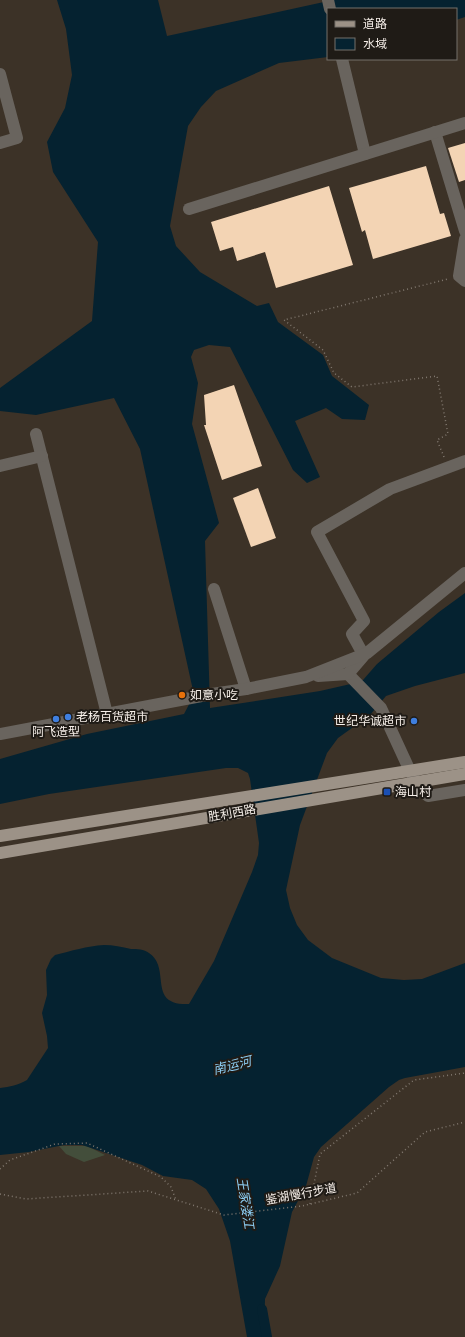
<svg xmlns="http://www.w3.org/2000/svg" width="465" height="1337" viewBox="0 0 465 1337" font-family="'Titillium Web','Noto Sans SC',sans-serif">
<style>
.green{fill:#434e3b}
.water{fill:#052230}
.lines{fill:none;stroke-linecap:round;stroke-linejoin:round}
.canal{stroke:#052230;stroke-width:10}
.building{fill:#f3d4b4}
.path{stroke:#827970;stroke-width:1.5;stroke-dasharray:1 3;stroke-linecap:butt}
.minor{stroke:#69645e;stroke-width:12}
.major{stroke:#9c9287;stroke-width:12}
.food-dot{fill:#e8710a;stroke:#1f1b16;stroke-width:1.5}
.shop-dot{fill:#3f7fe0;stroke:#1f1b16;stroke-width:1.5}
.transit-dot{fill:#1a4fb4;stroke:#1f1b16;stroke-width:1.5}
.labels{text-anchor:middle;stroke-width:4;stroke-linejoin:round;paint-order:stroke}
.poi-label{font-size:12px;fill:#f6efe9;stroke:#1f1b16;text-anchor:start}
.street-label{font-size:12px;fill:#f6efe9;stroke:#1f1b16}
.water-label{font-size:13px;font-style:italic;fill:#8ccdf2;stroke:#1f1b16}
</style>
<rect width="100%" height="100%" fill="#3c3227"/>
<path class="green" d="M59 1146H87L105 1155 84 1162 66 1154Z"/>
<path class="water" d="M57 0H158L167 36 333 0H465V17L456 20V9H328V57L279 63 216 91 201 107 188 126 170 226 176 246 200 272 257 306 269 303 278 322 323 355 332 376 369 405 365 420 342 419 326 408 295 421 320 477 307 483 293 470 230 347 209 345 194 350 191 357 198 383 192 424 219 523 205 541 210 708 320 691 355 683 363 680 377 664 439 612 465 593V673L415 686 386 696 370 715 338 738 327 753 300 825 286 890 290 908 297 925 308 940 332 958 381 978 404 980 422 979 465 963V1067L405 1078 399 1080 389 1087 321 1147 314 1157 306 1186 292 1212 280 1266 265 1299 264 1337H247L230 1241 219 1209 206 1189 192 1180 163 1176 142 1165 82 1145H64L29 1152 0 1155V1088C10 1087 18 1085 27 1080L48 1048 47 1036 42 1013 47 995 46 970 51 959 55 955C71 951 87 946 104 945 113 945 122 947 131 949 137 949 144 949 149 953 172 968 146 1006 189 1004L214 961 252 872 258 855 259 843 250 779 248 773 238 768H226L49 794 0 804V759L87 734 184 714 194 695 140 449 114 398 36 415 0 411V388L92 321 98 242 53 172 47 142 65 108 72 75 66 29Z"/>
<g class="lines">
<path class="canal" d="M262 1309 267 1337"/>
</g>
<g class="building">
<path d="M465 143V180L459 182 448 148Z"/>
<path d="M426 166 440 214 444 213 451 236 373 259 365 230 362 232 349 188Z"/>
<path d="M329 186 353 265 276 288 265 252 237 261 233 247 220 251 211 222Z"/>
<path d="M234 385 262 466 222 480 204 425H206L204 395Z"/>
<path d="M258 488 276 538 251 547 233 498Z"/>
</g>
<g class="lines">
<g class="path">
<path d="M444 457 437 440 448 434 437 376 352 387 334 373 323 350 284 320 448 279"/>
<path d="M0 1169 10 1160 55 1144 87 1143 161 1177 171 1187 176 1200"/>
<path d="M0 1194 26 1199 148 1191 224 1215 302 1206 357 1193 425 1132 465 1122"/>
<path d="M310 1204 320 1154 414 1080 465 1073"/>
</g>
<g class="minor">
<path d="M328 0 330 9"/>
<path d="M342 59 365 154"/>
<path d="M0 74 17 138 0 143"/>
<path d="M435 132 465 231"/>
<path d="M189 209 465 123"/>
<path d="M465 239 459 276 465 281"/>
<path d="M36 434 107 714"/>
<path d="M0 466 42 456"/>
<path d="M214 589 246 689"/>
<path d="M363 654 352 634 364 621 317 532 390 489 465 461"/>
<path d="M348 674 381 708 410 771 421 790 428 796 465 790"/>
<path d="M318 676 348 674 366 653"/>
<path d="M0 734 212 694 246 689 306 677 367 653 465 573"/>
</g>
<g class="major">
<path d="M0 836 465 762"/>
<path d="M0 853 465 774"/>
</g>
</g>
<circle class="food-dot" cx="182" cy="695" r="4"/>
<g class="shop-dot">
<circle cx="68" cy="717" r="4"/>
<circle cx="56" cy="719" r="4"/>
<circle cx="414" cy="721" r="4"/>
</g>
<rect class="transit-dot" x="383" y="788" width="8" height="8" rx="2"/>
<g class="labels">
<g class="poi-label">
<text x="190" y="699">如意小吃</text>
<text x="76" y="721">老杨百货超市</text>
<text x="406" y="725" text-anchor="end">世纪华诚超市</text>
<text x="56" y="736" text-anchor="middle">阿飞造型</text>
<text x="395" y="796">海山村</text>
</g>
<g class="street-label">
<text transform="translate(232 813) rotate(-10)" y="4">胜利西路</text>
<text transform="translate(301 1194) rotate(-10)" y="4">鉴湖慢行步道</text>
</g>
<g class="water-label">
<text transform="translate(232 1065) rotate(-14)" y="5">南运河</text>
<text transform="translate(246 1203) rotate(81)" y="5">王家溇江</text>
</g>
</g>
<rect x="327" y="8" width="130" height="52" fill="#1f1b16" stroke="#75706a"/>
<rect x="335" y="21" width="20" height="6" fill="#9c9287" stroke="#75706a"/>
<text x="363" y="28" font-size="12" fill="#f6efe9">道路</text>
<rect x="335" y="38" width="20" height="12" fill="#052230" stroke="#75706a"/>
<text x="363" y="48" font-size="12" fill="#f6efe9">水域</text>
</svg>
